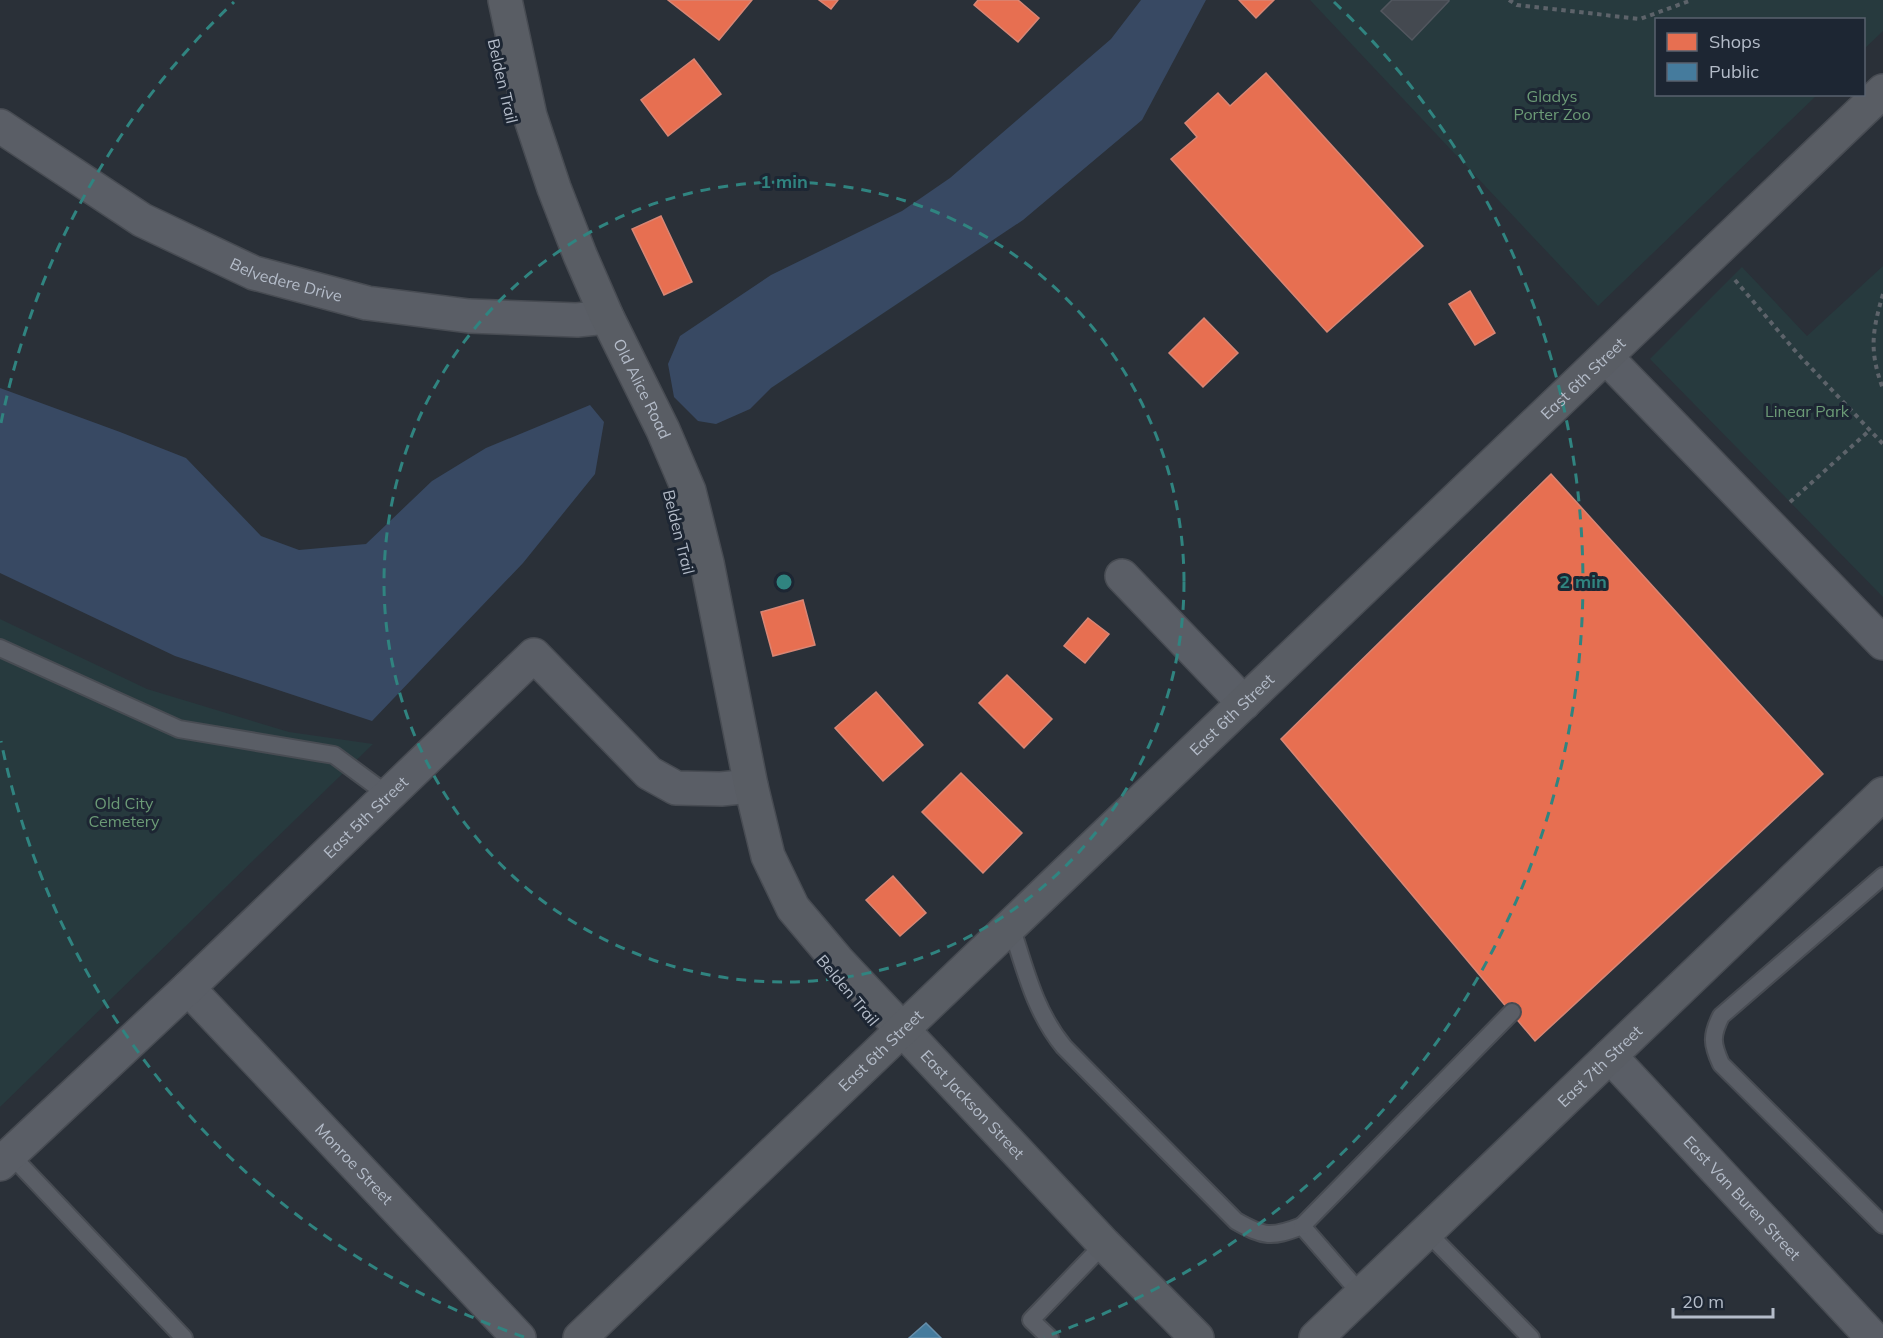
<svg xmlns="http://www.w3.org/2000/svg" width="1883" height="1338" viewBox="0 0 1883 1338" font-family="Mulish,sans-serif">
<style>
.green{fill:#273a3e}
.water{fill:#384963}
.shops{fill:#e76f51;stroke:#d88675;stroke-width:1.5}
.public{fill:#457b9d;stroke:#668eaa;stroke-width:1.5}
.building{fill:#444950;stroke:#52575f;stroke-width:1.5}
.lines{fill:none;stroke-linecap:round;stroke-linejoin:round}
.service-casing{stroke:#484c53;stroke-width:20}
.minor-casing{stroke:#484c53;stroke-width:36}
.secondary-casing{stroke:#484c53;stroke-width:36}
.path{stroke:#5d636a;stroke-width:4;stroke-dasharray:4.5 4.5;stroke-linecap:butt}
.service{stroke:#5a5e66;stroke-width:16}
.minor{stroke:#5a5e66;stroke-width:33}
.secondary{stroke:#595d64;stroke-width:33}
.ring{fill:none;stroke:#308480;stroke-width:3;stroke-dasharray:10 8}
.labels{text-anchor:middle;stroke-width:6;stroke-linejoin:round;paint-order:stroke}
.street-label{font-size:16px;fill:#b4bcc9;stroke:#1d2633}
.park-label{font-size:16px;fill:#6b9a76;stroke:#1d2633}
.centre{fill:#308480;stroke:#1d2633;stroke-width:3}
.ring-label{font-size:18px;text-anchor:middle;font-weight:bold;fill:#308480;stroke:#1d2633;stroke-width:6;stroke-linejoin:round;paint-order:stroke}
</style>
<rect width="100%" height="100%" fill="#2a3038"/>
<g class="green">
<path d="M1310 0H1883V31L1864 49V20H1656V94L1817 95 1598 306Z"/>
<path d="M1883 266V597L1650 359 1742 267 1807 336Z"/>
<path d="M0 619 147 689 289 732 373 744 0 1107Z"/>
</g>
<g class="water">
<path d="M1141 0H1206L1142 120 1023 220 771 388 750 409 716 424 698 421 674 397 668 364 680 336 771 275 902 211 950 178 1111 39Z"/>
<path d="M0 388 120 432 186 458 261 536 299 550 366 544 432 481 486 448 590 405 604 422 595 474 523 563 372 721 175 656 0 573Z"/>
</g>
<g class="shops">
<path d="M668 0H752L719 40Z"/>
<path d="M819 0H838L831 9Z"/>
<path d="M978 0H1018L1039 18 1018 42 974 5Z"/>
<path d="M1239 0H1274L1256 18Z"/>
<path d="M694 59 721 94 668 136 641 100Z"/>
<path d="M1266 73 1423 246 1327 332 1171 159 1197 137 1185 123 1218 93 1230 106Z"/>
<path d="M661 216 692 282 664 295 632 229Z"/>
<path d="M1470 291 1495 333 1475 345 1449 304Z"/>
<path d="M1204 318 1238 353 1203 387 1169 353Z"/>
<path d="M1551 474 1823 774 1535 1041 1281 739Z"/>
<path d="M803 600 815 645 773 656 761 612Z"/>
<path d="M1088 618 1109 634 1085 663 1064 646Z"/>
<path d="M1007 675 1052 719 1024 748 979 703Z"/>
<path d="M876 692 923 745 883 781 835 728Z"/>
<path d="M961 773 1022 833 983 873 922 812Z"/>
<path d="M893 876 926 913 900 936 866 900Z"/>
</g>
<path class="public" d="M926 1323 941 1338H909Z"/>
<path class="building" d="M1392 0H1449V1L1412 40 1381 11Z"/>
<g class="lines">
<g class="service-casing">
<g id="service">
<path d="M0 648 179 729 334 755 388 795"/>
<path d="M1883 876 1721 1016C1711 1036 1712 1044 1721 1064L1883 1225"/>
<path d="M1011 926C1025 969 1035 1012 1064 1047L1236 1221C1264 1237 1271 1238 1302 1226L1361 1294"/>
<path d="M10 1154 184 1338"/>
<path d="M1302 1226 1512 1012"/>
<path d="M1427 1232 1531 1338"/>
<path d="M1050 1338 1031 1320 1104 1244"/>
</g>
</g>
<g class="minor-casing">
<g id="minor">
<path id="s1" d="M0 126 142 220 254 273 367 303 469 316 577 320 607 317"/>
<path d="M1606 357 1883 643"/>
<path d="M1122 576 1244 703"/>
<path id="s2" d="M188 988 519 1338"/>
<path id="s3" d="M1610 1056 1873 1338"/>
<path id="s4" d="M0 1164 188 988 534 655 649 773 676 788 721 789 751 786"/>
</g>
</g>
<g class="secondary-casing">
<g id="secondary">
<path id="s5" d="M505 0 530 116 554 188 580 255 607 317 663 430 689 491 707 563 751 786 768 856 793 908 837 960 1104 1244 1197 1338"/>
<path id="s6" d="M580 1338 1883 91"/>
<path id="s7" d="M1316 1338 1883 794"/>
</g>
</g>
<g class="path">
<path d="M1509 0 1517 5 1640 19 1692 0"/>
<path d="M1735 280 1797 353 1883 444"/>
<path d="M1883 294C1872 332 1869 351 1883 389"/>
<path d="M1790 502 1870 430"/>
</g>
<use href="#service" class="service"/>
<use href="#minor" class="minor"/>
<use href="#secondary" class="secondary"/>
</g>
<g class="ring">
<circle cx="784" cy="582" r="400"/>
<path d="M524 1337A799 799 0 0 1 1 741M1 423A799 799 0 0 1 234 2M1334 2A799 799 0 0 1 1044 1337"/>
</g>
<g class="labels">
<g class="street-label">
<text transform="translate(503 81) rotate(77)" y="6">Belden Trail</text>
<text dy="6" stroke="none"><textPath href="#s1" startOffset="327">Belvedere Drive</textPath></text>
<text dy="6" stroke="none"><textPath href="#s6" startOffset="1388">East 6th Street</textPath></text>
<text dy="6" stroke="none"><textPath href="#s5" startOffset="414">Old Alice Road</textPath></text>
<text transform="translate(679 532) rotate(76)" y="6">Belden Trail</text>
<text dy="6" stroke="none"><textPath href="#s6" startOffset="902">East 6th Street</textPath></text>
<text dy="6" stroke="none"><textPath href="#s4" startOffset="504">East 5th Street</textPath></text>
<text transform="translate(848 990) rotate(50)" y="6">Belden Trail</text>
<text dy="6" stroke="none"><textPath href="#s6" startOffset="416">East 6th Street</textPath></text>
<text dy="6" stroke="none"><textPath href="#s7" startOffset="393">East 7th Street</textPath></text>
<text dy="6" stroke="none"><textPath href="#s5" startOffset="1224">East Jackson Street</textPath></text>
<text dy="6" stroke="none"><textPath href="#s2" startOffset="242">Monroe Street</textPath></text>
<text dy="6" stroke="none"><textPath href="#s3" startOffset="194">East Van Buren Street</textPath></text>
</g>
<g class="park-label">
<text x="1552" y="102">Gladys<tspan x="1552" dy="18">Porter Zoo</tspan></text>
<text x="1807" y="417">Linear Park</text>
<text x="124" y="809">Old City<tspan x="124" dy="18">Cemetery</tspan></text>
</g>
</g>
<circle cx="784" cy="582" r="9" class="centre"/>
<g class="ring-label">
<text x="784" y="188">1 min</text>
<text x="1583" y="588">2 min</text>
</g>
<rect x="1655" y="18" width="210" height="78" fill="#1d2633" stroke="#59626f" stroke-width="1.5"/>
<rect x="1667" y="33" width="30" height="18" fill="#e76f51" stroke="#59626f" stroke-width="1.5"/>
<text x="1709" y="48" font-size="18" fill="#b4bcc9">Shops</text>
<rect x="1667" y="63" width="30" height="18" fill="#457b9d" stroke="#59626f" stroke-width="1.5"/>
<text x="1709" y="78" font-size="18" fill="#b4bcc9">Public</text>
<path d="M1673 1308v9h100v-9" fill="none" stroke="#b4bcc9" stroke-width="3"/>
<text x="1682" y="1308" font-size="18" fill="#b4bcc9" stroke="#1d2633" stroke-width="4.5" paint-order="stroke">20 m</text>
</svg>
